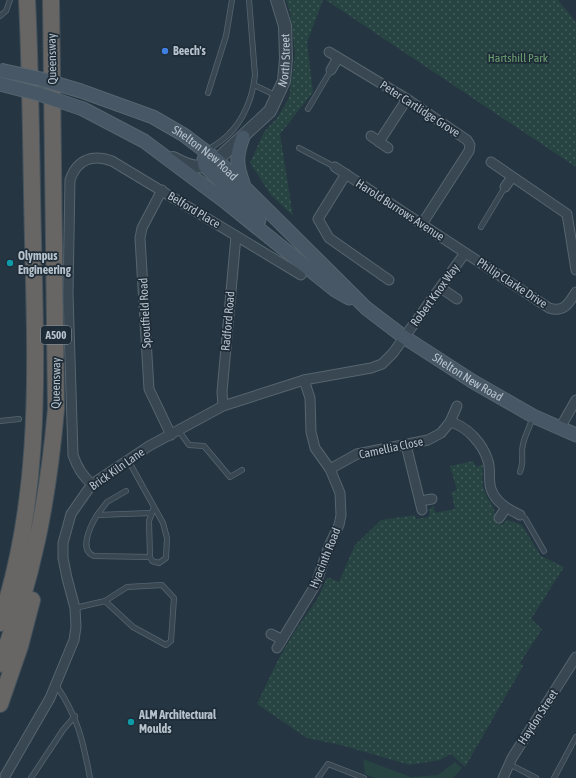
<svg xmlns="http://www.w3.org/2000/svg" width="576" height="778" viewBox="0 0 576 778" font-family="'Asap Condensed',sans-serif">
<style>
.green{fill:#274342}
.park{fill:url(#park-dots)}
.lines{fill:none;stroke-linecap:round;stroke-linejoin:round}
.service-casing{stroke:#57656f;stroke-width:6}
.minor-casing{stroke:#57656f;stroke-width:11}
.tertiary-casing{stroke:#57656f;stroke-width:14}
.secondary-casing{stroke:#57656f;stroke-width:15}
.trunk-casing{stroke:#44525c;stroke-width:18}
.service{stroke:#394752;stroke-width:4.5}
.minor{stroke:#394752;stroke-width:9}
.tertiary{stroke:#394752;stroke-width:12}
.secondary{stroke:#475765;stroke-width:13}
.trunk{stroke:#686664;stroke-width:16}
.secondary-bridge-casing{stroke:#57656f;stroke-width:15;stroke-linecap:butt}
.secondary-bridge{stroke:#475765;stroke-width:13}
.shop-dot{fill:#3f7fe0;stroke:#1e2c37;stroke-width:1.5}
.culture-dot{fill:#0f9aa8;stroke:#1e2c37;stroke-width:1.5}
.labels{text-anchor:middle;stroke-width:3.5;stroke-linejoin:round;paint-order:stroke}
.shield{fill:#1e2c37;stroke:#88959f;stroke-width:1}
.shield-label{font-size:11px;font-weight:bold;fill:#b6c2cc}
.poi-label{font-size:12px;font-weight:bold;fill:#b6c2cc;stroke:#1e2c37;text-anchor:start}
.park-label{font-size:12px;fill:#6c9e70;stroke:#1e2c37}
.street-label{font-size:12px;fill:#b6c2cc;stroke:#1e2c37}
</style>
<defs>
<pattern id="park-dots" width="8" height="8" patternUnits="userSpaceOnUse"><rect width="8" height="8" fill="#274342"/><path d="M2 2h.1M6 6h.1" fill="none" stroke="#445c5c" stroke-width="1.8" stroke-linecap="round"/></pattern>
</defs>
<rect width="100%" height="100%" fill="#253642"/>
<path class="green" d="M363 759 411 777 438 775 455 762 462 768 453 778H375L365 774Z"/>
<g class="park">
<path d="M286 0H323L307 42 313 92 280 134 293 216 271 195 250 163 264 132 277 118 289 98 295 54 290 12Z"/>
<path d="M326 0H558L576 22V167Z"/>
<path d="M473 461 476 467 483 465C482 474 482 481 484 490 486 499 499 509 493 518L502 525 507 520 522 525 541 556 564 567 531 619 542 629 520 663 523 666 465 767 451 754 440 760 410 765 341 745 307 738 257 704 279 658 295 631 318 598 327 577 339 582 355 545 381 520 415 515 416 519 429 517 430 509 434 506 435 513 455 509 451 492 457 490 450 466Z"/>
</g>
<g class="lines">
<g class="service-casing">
<g id="service">
<path d="M0 16 6 11 10 0"/>
<path d="M254 85 277 96"/>
<path d="M208 93 226 36 232 0"/>
<path d="M308 109 331 70"/>
<path d="M299 148 335 167"/>
<path d="M208 150C215 145 222 141 228 135 244 120 253 96 255 75L249 0"/>
<path d="M481 227 505 187"/>
<path d="M0 421 19 419"/>
<path d="M179 431 189 445 204 446 230 477 242 470"/>
<path d="M128 460 163 523 167 538 166 558 159 563 152 561 150 557 149 521 154 507"/>
<path d="M520 472C525 459 520 456 523 444 525 435 530 426 533 417"/>
<path d="M97 515 107 502 126 491"/>
<path d="M520 515 525 518 544 551"/>
<path d="M150 557 94 556C78 550 91 525 97 515L151 513"/>
<path d="M75 608 105 601 127 587 162 585 174 598 171 641 166 645 133 627 105 601"/>
<path d="M56 685C78 717 83 741 90 778"/>
<path d="M509 764 536 778"/>
<path d="M31 778 63 730 75 716"/>
<path d="M318 778 328 764 364 778"/>
<path d="M554 778 576 737"/>
</g>
</g>
<g class="minor-casing">
<g id="minor">
<path d="M329 52 407 99 467 140 470 145 469 151 422 224"/>
<path d="M331 70 338 58"/>
<path d="M371 136 388 148"/>
<path d="M379 142 407 99"/>
<path d="M491 162 567 214 576 270"/>
<path d="M335 167 549 308C564 313 569 303 576 292"/>
<path d="M346 174 318 219 329 238 389 280"/>
<path d="M505 187 512 177"/>
<path d="M162 190 142 228 140 238 149 389 171 435"/>
<path d="M441 288 457 299"/>
<path d="M223 406 222 392 236 236"/>
<path d="M450 422C467 426 483 444 488 461 491 469 488 480 491 489 496 503 508 509 520 515"/>
<path d="M560 428 576 400"/>
<path d="M406 445 422 510"/>
<path d="M330 469 357 454 428 440 441 433 450 422 457 406"/>
<path d="M92 484C82 476 77 467 73 455L68 294 70 180C77 159 93 154 112 161L301 275"/>
<path d="M420 501 432 499"/>
<path d="M499 518 506 508"/>
<path d="M271 634 281 639"/>
<path d="M277 648 316 584 329 546 339 525 341 515 340 493 330 469 315 448 311 432 310 398 304 380"/>
<path d="M5 776 50 698 74 640 76 627 75 608 67 578 63 558V543L71 514 92 484 149 446 223 406 304 380 371 368 382 364 393 353 465 253"/>
<path d="M503 778 512 758 576 657"/>
</g>
</g>
<g class="tertiary-casing">
<g id="tertiary">
<path id="s1" d="M173 158C192 168 198 170 217 160L270 111 284 81 286 59 285 26 277 0"/>
</g>
</g>
<g class="secondary-casing">
<g id="secondary">
<path id="s2" d="M81 91 153 117 184 135 217 160 366 308 404 337 472 381 533 416 576 435"/>
<path d="M83 109 144 141 223 200 335 290 349 298"/>
<path d="M207 152 204 160 205 166 259 220"/>
<path d="M243 183C236 164 236 156 243 137"/>
</g>
</g>
<g class="trunk-casing">
<g id="trunk">
<path d="M0 623C42 497 36 369 33 239 31 160 31 80 27 0"/>
<path d="M0 664C33 579 48 500 56 409L51 0"/>
<path d="M0 704 20 646 32 600"/>
</g>
</g>
<use href="#service" class="service"/>
<use href="#minor" class="minor"/>
<use href="#tertiary" class="tertiary"/>
<use href="#secondary" class="secondary"/>
<use href="#trunk" class="trunk"/>
<g class="secondary-bridge-casing">
<g id="secondary-bridge">
<path d="M0 70 41 79 81 91"/>
<path d="M0 84 39 94 83 109"/>
</g>
</g>
<use href="#secondary-bridge" class="secondary-bridge"/>
</g>
<circle class="shop-dot" cx="165" cy="51" r="4"/>
<g class="culture-dot">
<circle cx="10" cy="263" r="4"/>
<circle cx="131" cy="722" r="4"/>
</g>
<g class="labels">
<rect class="shield" x="41" y="326" width="30" height="18" rx="3"/>
<g class="shield-label">
<text x="56" y="339">A500</text>
</g>
<g class="poi-label">
<text x="173" y="55">Beech's</text>
<text x="18" y="260">Olympus<tspan x="18" dy="14">Engineering</tspan></text>
<text x="139" y="719">ALM Architectural<tspan x="139" dy="14">Moulds</tspan></text>
</g>
<g class="park-label">
<text x="518" y="62">Hartshill Park</text>
</g>
<g class="street-label">
<text transform="translate(52 59) rotate(-91)" y="4">Queensway</text>
<text dy="4" stroke="none"><textPath href="#s1" startOffset="173">North Street</textPath></text>
<text transform="translate(420 109) rotate(33)" y="4">Peter Cartlidge Grove</text>
<text dy="4" stroke="none"><textPath href="#s2" startOffset="140">Shelton New Road</textPath></text>
<text transform="translate(194 210) rotate(31)" y="4">Belford Place</text>
<text transform="translate(400 210) rotate(33)" y="4">Harold Burrows Avenue</text>
<text transform="translate(512 283) rotate(33)" y="4">Philip Clarke Drive</text>
<text transform="translate(435 295) rotate(-54)" y="4">Robert Knox Way</text>
<text transform="translate(145 313) rotate(-93)" y="4">Spoutfield Road</text>
<text transform="translate(228 321) rotate(-85)" y="4">Radford Road</text>
<text dy="4" stroke="none"><textPath href="#s2" startOffset="487">Shelton New Road</textPath></text>
<text transform="translate(56 383) rotate(-89)" y="4">Queensway</text>
<text transform="translate(391 448) rotate(-12)" y="4">Camellia Close</text>
<text transform="translate(117 469) rotate(-35)" y="4">Brick Kiln Lane</text>
<text transform="translate(325 558) rotate(-68)" y="4">Hyacinth Road</text>
<text transform="translate(538 717) rotate(-57)" y="4">Haydon Street</text>
</g>
</g>
</svg>
